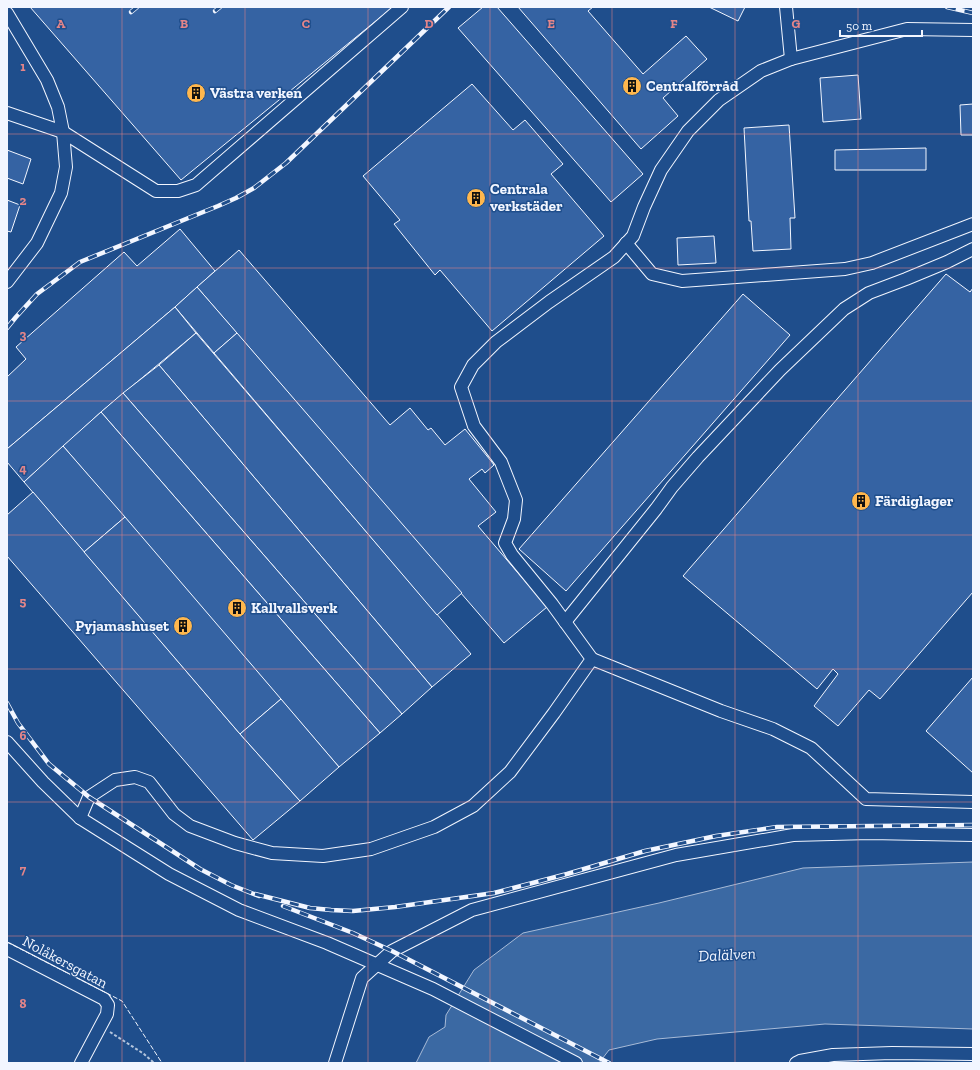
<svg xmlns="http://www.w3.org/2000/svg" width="980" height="1070" viewBox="0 0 980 1070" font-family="'Zilla Slab',serif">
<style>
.water{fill:#3b69a3;stroke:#a8bbd7}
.building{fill:#3563a3;stroke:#f2f6ff}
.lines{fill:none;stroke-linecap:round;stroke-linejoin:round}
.minor-casing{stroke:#f2f6ff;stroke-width:14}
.path{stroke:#b3c4dc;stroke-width:2;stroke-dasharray:3 2;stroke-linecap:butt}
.minor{stroke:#1f4e8c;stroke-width:12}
.rail-casing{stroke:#f2f6ff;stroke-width:4.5}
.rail{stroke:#1f4e8c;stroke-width:3;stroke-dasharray:9;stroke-linecap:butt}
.fence{stroke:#f2f6ff;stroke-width:1;stroke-dasharray:5 2;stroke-linecap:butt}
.grid{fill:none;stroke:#e38589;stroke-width:1;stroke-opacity:0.55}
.labels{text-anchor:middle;stroke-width:3;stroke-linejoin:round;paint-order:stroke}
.poi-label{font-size:15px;font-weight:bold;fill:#f2f6ff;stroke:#1f4e8c;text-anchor:start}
.street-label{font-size:15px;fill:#f2f6ff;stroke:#1f4e8c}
.water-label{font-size:16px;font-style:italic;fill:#f2f6ff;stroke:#1f4e8c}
.grid-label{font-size:13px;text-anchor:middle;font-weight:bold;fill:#e38589;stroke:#1f4e8c;stroke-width:3;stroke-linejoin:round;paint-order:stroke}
</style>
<rect width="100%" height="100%" fill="#1f4e8c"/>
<path class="water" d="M973 862V1029L825 1024 657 1039 609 1050 599 1063H416L429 1037 445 1027 446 1015 474 970 523 933 659 903 803 868Z"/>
<g class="building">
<path d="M30 7H393L181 180Z"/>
<path d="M483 7H497L643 174 611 202 458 28Z"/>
<path d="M518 7H593L588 11 643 74 686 36 707 59 663 98 678 116 641 149Z"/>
<path d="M709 7H745L738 21Z"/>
<path d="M858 75 861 119 823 122 820 78Z"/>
<path d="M472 84 513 130 525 120 563 164 551 174 604 236 492 331 440 270 435 275 394 224 400 220 363 176Z"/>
<path d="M973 104V135H961L960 105Z"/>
<path d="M789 125 795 218H790L791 249 753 251 751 221H749L744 128Z"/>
<path d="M926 148V170H835V150Z"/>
<path d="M7 150 31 159 23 184 7 178Z"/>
<path d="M7 200 20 205 11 232 7 231Z"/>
<path d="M180 229 215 271 175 307 7 449V377L26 359 16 347 124 252 137 266Z"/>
<path d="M714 236 716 263 678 265 677 238Z"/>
<path d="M239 250 390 425 410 408 428 430 431 428 445 445 465 429 491 461 494 465 485 473 482 469 469 479 496 512 478 526 547 607 504 643 197 287Z"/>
<path d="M946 274 970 292 973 288V592L880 699 869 690 838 726 814 706 838 674 833 669 817 689 683 576Z"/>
<path d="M197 287 237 333 214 353 175 307Z"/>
<path d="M743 294 790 335 566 591 519 549Z"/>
<path d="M175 307 196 333 101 412 24 482 7 462V449Z"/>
<path d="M196 333 471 654 432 687 159 365Z"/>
<path d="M237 333 462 593 437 615 214 353Z"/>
<path d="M159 365 432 687 402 714 123 393Z"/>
<path d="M123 393 402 714 380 733 101 412Z"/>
<path d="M101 412 380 733 339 767 63 446Z"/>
<path d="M63 446 125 517 84 552 24 482Z"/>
<path d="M33 492 240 734 300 801 253 840 7 556V515Z"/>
<path d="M125 517 281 699 240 734 84 552Z"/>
<path d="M973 677V773L926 731Z"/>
<path d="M281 699 339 767 300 801 240 734Z"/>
</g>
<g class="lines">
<g class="minor-casing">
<g id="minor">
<path d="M786 7 791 59"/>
<path d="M7 13 47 80 58 107 63 132 66 167 61 193 37 243 7 282"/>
<path d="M7 113 63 132 156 191H178L196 185 402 7"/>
<path d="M626 243 652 274 682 281 845 269 872 263 973 224"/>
<path d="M565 622 656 509 672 487 698 457 780 370 844 309 869 293 906 279 947 262 973 249"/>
<path d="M592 659 721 711 773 729 811 748 866 799 973 802"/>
<path d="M7 742 43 782 80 818 169 874 239 910 327 943 433 989 576 1063"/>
<path d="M80 818 89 797 115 780 135 777 149 782 174 814 190 826 235 843 272 853 323 856 371 849 434 827 473 806 510 772 554 713 592 659 552 604 512 555 505 543 514 519 516 500 501 462 474 426 461 387 473 365 496 342 549 302 614 257 633 236 644 207 661 170 688 131 719 100 761 71 791 59 907 29 973 30"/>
<path d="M7 949 104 999 108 1005 107 1014 81 1063"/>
<path d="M335 1063 362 978 392 951 472 910 676 855 793 835 870 833 973 835"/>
<path d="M796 1063 800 1061 833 1055 892 1053 973 1054"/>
</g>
</g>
<path class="path" d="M110 1032 144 1054 154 1063"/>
<use href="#minor" class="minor"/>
<g class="rail-casing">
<g id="rail">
<path d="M947 7 973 13"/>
<path d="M215 11 220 7"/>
<path d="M131 12 137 7"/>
<path d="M7 328 16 317 37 294 80 262 218 206 236 198 254 188 286 163 449 7"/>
<path d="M7 703 18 723 49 764 89 797 200 869 231 885 259 896"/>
<path d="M255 894 310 908 331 910 353 911 395 907 494 893 567 874 645 851 716 836 777 827 973 825"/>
<path d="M283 906 353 933 392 951 609 1063"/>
</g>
</g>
<use href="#rail" class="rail"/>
<path class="fence" d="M7 942 122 1001 162 1063"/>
</g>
<path class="grid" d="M122 7V1063M245 7V1063M368 7V1063M490 7V1063M612 7V1063M735 7V1063M858 7V1063M7 134H973M7 268H973M7 401H973M7 535H973M7 669H973M7 802H973M7 936H973"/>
<defs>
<g id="building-disc" transform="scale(1)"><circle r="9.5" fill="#ffb74d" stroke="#1f4e8c"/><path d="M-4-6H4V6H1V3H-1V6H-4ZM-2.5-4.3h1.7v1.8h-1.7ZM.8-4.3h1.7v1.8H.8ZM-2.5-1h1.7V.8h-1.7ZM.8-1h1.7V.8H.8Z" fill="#111"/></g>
</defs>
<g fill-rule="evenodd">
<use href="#building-disc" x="632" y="86"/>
<use href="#building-disc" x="196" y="93"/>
<use href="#building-disc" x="476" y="198"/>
<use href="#building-disc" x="861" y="501"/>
<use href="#building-disc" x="237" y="608"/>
<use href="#building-disc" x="183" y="626"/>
</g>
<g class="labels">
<g class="poi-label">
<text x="646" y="91">Centralförråd</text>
<text x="210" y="98">Västra verken</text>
<text x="490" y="194">Centrala<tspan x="490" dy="17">verkstäder</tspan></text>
<text x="875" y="506">Färdiglager</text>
<text x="251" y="613">Kallvallsverk</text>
<text x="169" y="631" text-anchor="end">Pyjamashuset</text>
</g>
<g class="street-label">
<text transform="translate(65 962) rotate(28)" y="5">Nolåkersgatan</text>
</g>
<g class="water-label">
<text transform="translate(727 954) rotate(-3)" y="6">Dalälven</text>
</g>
</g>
<g class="grid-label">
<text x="61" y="28">A</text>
<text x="184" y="28">B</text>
<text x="306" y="28">C</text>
<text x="429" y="28">D</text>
<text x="551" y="28">E</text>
<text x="674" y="28">F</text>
<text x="796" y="28">G</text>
<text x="23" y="71">1</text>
<text x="23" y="205">2</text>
<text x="23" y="339">3</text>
<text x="23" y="473">4</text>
<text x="23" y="606">5</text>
<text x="23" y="740">6</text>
<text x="23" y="874">7</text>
<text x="23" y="1008">8</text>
</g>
<rect width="980" height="1070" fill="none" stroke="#f2f6ff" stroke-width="16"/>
<path d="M840 30v6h82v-6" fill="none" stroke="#f2f6ff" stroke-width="2"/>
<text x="846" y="30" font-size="12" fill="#f2f6ff" stroke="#1f4e8c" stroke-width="3" paint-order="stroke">50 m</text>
</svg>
